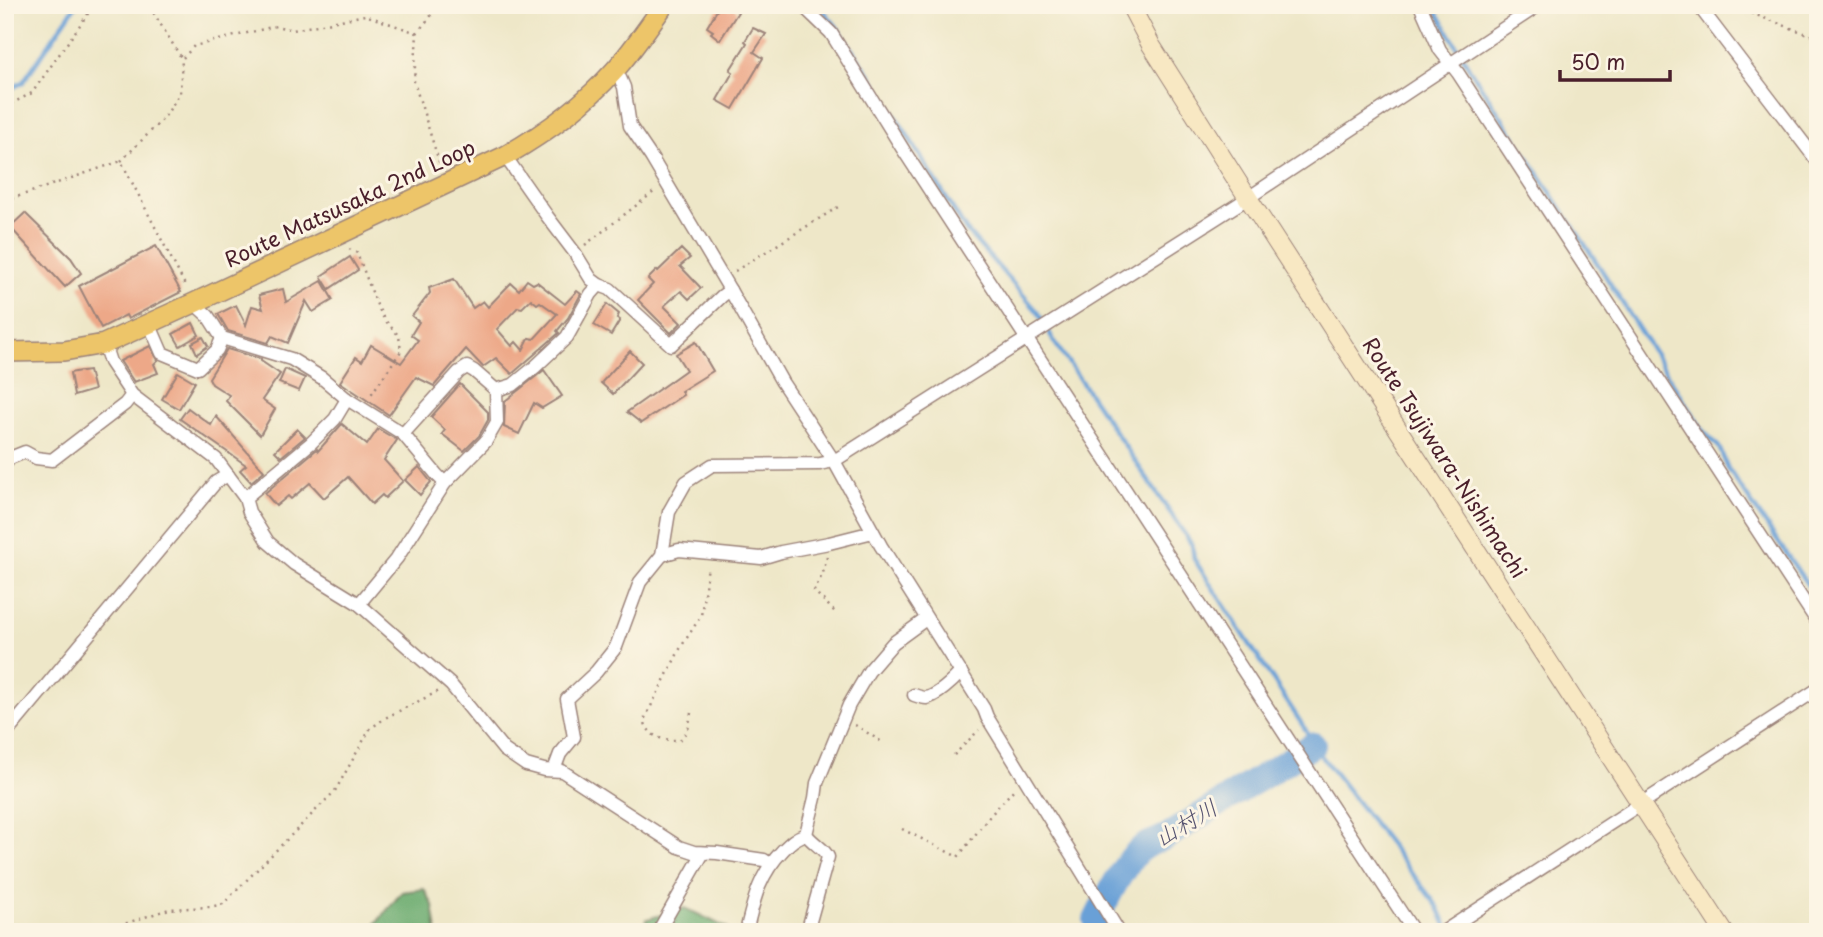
<svg xmlns="http://www.w3.org/2000/svg" width="1823" height="937" viewBox="0 0 1823 937" font-family="'Playpen Sans','Klee One',sans-serif">
<style>
.forest{fill:#6cac70;stroke:#5b664e;stroke-width:2}
.lines{fill:none;stroke-linecap:round;stroke-linejoin:round}
.stream{stroke:#69a0d7;stroke-width:4.5}
.river{stroke:#69a0d7;stroke-width:26}
.building{fill:#eda888;fill-rule:evenodd}
.minor-casing{stroke:#9c837a;stroke-width:15}
.secondary-casing{stroke:#9c837a;stroke-width:20}
.primary-casing{stroke:#9c837a;stroke-width:22}
.path{stroke:#9c837a;stroke-width:2.5;stroke-dasharray:2 5;stroke-linecap:butt}
.minor{stroke:#fff;stroke-width:12}
.secondary{stroke:#f8e8c3;stroke-width:18}
.primary{stroke:#edc569;stroke-width:19}
.labels{text-anchor:middle;stroke-width:6;stroke-linejoin:round;paint-order:stroke}
.street-label{font-size:21px;fill:#4a1f2b;stroke:#fcf5e5}
.water-label{font-size:23px;font-style:italic;fill:#565370;stroke:#fcf5e5}
</style>
<rect width="100%" height="100%" fill="#fcf5e5"/>
<filter id="ink" filterUnits="userSpaceOnUse"><feTurbulence type="fractalNoise" baseFrequency=".0143" numOctaves="2"/><feDisplacementMap in="SourceGraphic" scale="14" xChannelSelector="R" yChannelSelector="G"/><feConvolveMatrix kernelMatrix="1 2 1 2 8 2 1 2 1" color-interpolation-filters="sRGB"/></filter>
<filter id="wash" filterUnits="userSpaceOnUse"><feTurbulence type="fractalNoise" baseFrequency=".00686" numOctaves="4" result="noise"/><feDisplacementMap in="SourceGraphic" scale="28" xChannelSelector="R" yChannelSelector="G"/><feGaussianBlur stdDeviation="1.57" result="paint"/><feColorMatrix in="noise" values="0 0 0 0 0 0 0 0 0 0 0 0 0 0 0 0 0 1.4 0 .05"/><feComposite in="paint" operator="in"/></filter>
<g filter="url(#wash)">
<rect width="100%" height="100%" fill="#eee7c8"/>
<g class="forest">
<path d="M424 889 433 905 437 932H369L402 892Z"/>
<path d="M685 908 727 928 730 932H638L647 919Z"/>
</g>
<g class="lines">
<g class="stream">
<path d="M819 5 836 26 870 75 966 230 1038 312 1055 343 1192 545 1194 559 1307 732 1313 745 1438 907 1447 927"/>
<path d="M1433 5 1471 71 1601 269 1703 431 1719 447 1728 469 1818 600"/>
<path d="M5 92 23 82 76 5"/>
</g>
<path class="river" d="M1103 932 1096 920C1106 900 1126 857 1145 846 1152 842 1159 840 1166 837L1313 745"/>
</g>
<g id="blocks">
<g class="building">
<path d="M720 5 730 10 732 7 738 12 720 40 711 33 713 31 707 27Z"/>
<path d="M753 28 766 34 754 52 763 58 733 109 717 100 733 72 730 70 747 43 745 41Z"/>
<path d="M25 213 71 258 81 273 65 287 10 227Z"/>
<path d="M156 246 181 292 128 319 126 315 101 328 79 286Z"/>
<path d="M681 249 690 258 680 266 701 288 689 299 681 291 664 306 681 323 671 333 638 300 653 284 648 279 657 270 658 271Z"/>
<path d="M350 257 358 270 329 289 321 276Z"/>
<path d="M454 279 473 308 483 301 488 307 511 283 519 290 527 280 533 284 537 282 565 304 577 291 581 294 568 318 557 331 559 333 512 374 496 358 483 367 466 349 434 386 416 377 389 415 340 382 356 357 362 361 371 345 401 363 418 340 411 335 419 322 412 316 430 293 429 288ZM531 299 537 304 540 302 557 314 534 339 529 338 523 350 516 342 512 346 497 329 518 307 522 308Z"/>
<path d="M322 281 333 300 313 312 306 301 288 343 272 336 268 343 228 331 218 314 236 305 246 325 252 306 263 309 259 295 283 289 286 302Z"/>
<path d="M607 304 619 314 617 318 620 320 611 335 594 325Z"/>
<path d="M193 323 199 335 180 346 173 334Z"/>
<path d="M203 337 208 346 197 354 192 343Z"/>
<path d="M696 342 713 371 681 391 683 395 641 423 627 412 686 370 676 354Z"/>
<path d="M150 346 158 360 154 364 158 373 134 382 120 361Z"/>
<path d="M227 349 261 359V361L280 374 262 400 275 409 260 435 226 401 229 395 212 384 209 378Z"/>
<path d="M630 351 642 363 613 394 601 383Z"/>
<path d="M285 369 305 378 299 391 279 383Z"/>
<path d="M544 370 562 396 542 408 534 403 519 434 504 427 505 401Z"/>
<path d="M80 371 82 372 89 371 94 390 74 396 70 373Z"/>
<path d="M178 372 195 382 179 409 162 399Z"/>
<path d="M460 384 488 412V420L479 436 464 451 442 434 445 430 431 417Z"/>
<path d="M188 408 211 425 216 416 264 471 251 482 240 470 246 465 180 419Z"/>
<path d="M342 424 367 445 378 429 397 440 384 460 403 481 385 498 382 495 372 504 348 477 324 498 310 483 291 499 288 496 276 506 265 493 317 449 318 451Z"/>
<path d="M297 429 305 437 281 457 275 451Z"/>
<path d="M419 467 431 482 420 495 405 480Z"/>
</g>
</g>
</g>
<g filter="url(#ink)">
<use href="#blocks" fill-opacity="0" stroke="#9c837a" stroke-width="2"/>
<g class="lines">
<g class="minor-casing">
<g id="minor">
<path d="M802 5 831 33 904 151 1414 932"/>
<path d="M1420 5 1440 50 1458 73 1818 623"/>
<path d="M1698 5 1818 162"/>
<path d="M616 69 624 87 630 126 651 157 730 290 782 382 834 461 881 546 984 709 987 717 1119 932"/>
<path d="M505 156 547 216 575 253 591 279 599 285 610 289 671 345 722 296 730 290"/>
<path d="M194 303 208 316 222 338 291 359 322 378 347 399 403 434 437 475 445 483"/>
<path d="M149 323 162 353 198 368 217 350 222 338"/>
<path d="M104 344 110 362 132 395 216 459 245 498 249 512 268 542 294 564 359 604 451 685 504 750 526 765 544 770 562 771 679 847 694 852 717 853 764 860 770 864"/>
<path d="M496 390 513 385 535 367 567 337 591 294 599 285"/>
<path d="M5 464 10 458 25 452 36 458 52 460 125 404 132 395"/>
<path d="M245 498 311 443 335 419 347 399"/>
<path d="M662 555 679 550 761 558 781 552 829 543 873 532"/>
<path d="M359 604 397 558 445 483 486 441 497 422 496 390 474 371 467 367 459 372 403 434"/>
<path d="M914 695C917 696 923 698 926 698 937 696 953 681 961 672"/>
<path d="M5 735 216 482 228 475"/>
<path d="M554 770 560 754 574 737 567 699 596 672 616 647 640 582 662 555 669 512 686 482 712 465 820 464 834 461 1248 198 1539 5"/>
<path d="M806 834 815 798 817 783 849 705 869 671 893 643 926 619"/>
<path d="M806 834C812 843 825 849 828 857L807 932"/>
<path d="M658 932 703 853"/>
<path d="M746 932C754 899 759 875 783 850 791 842 795 838 806 834"/>
<path d="M1443 932 1818 689"/>
</g>
</g>
<g class="secondary-casing">
<path id="secondary" d="M1130 5 1151 45 1248 198 1724 932"/>
</g>
<g class="primary-casing">
<path id="primary" d="M5 352 64 351 104 344 194 303 505 156C547 132 583 106 615 70 633 50 648 27 664 5"/>
</g>
<g class="path">
<path d="M142 5 153 12 182 59"/>
<path d="M1740 5 1748 12 1818 38"/>
<path d="M417 33 434 12 443 5"/>
<path d="M5 107 32 93 94 5"/>
<path d="M121 161 164 118 180 93 182 59 194 46 276 26 293 30 365 15 417 33 414 82 441 168"/>
<path d="M5 201 121 161 186 287"/>
<path d="M585 245 655 191"/>
<path d="M349 249 357 253 377 305 384 319 399 336 401 351 370 396"/>
<path d="M735 271 838 207"/>
<path d="M827 557 823 573 814 591 835 612"/>
<path d="M691 713 688 730 680 740C662 740 650 739 644 720L681 647 701 616 708 566"/>
<path d="M855 725 882 742"/>
<path d="M954 755 979 730"/>
<path d="M902 829 958 857 989 817 1015 788"/>
<path d="M115 932 124 924 169 909 210 907 223 904 335 791 370 729 385 718 439 691"/>
</g>
<use href="#minor" class="minor"/>
<use href="#secondary" class="secondary"/>
<use href="#primary" class="primary"/>
</g>
</g>
<g class="labels">
<g class="street-label">
<text transform="translate(350 204) rotate(-25)" y="7">Route Matsusaka 2nd Loop</text>
<text transform="translate(1444 458) rotate(57)" y="7">Route Tsujiwara-Nishimachi</text>
</g>
<g class="water-label">
<text transform="translate(1186 823) rotate(-31)" y="8">山村川</text>
</g>
</g>
<rect width="1823" height="937" fill="none" stroke="#fcf5e5" stroke-width="28"/>
<path d="M1560 70v10h110v-10" fill="none" stroke="#4a1f2b" stroke-width="3.5"/>
<text x="1571" y="70" font-size="21" fill="#4a1f2b" stroke="#fcf5e5" stroke-width="5" paint-order="stroke">50 m</text>
</svg>
